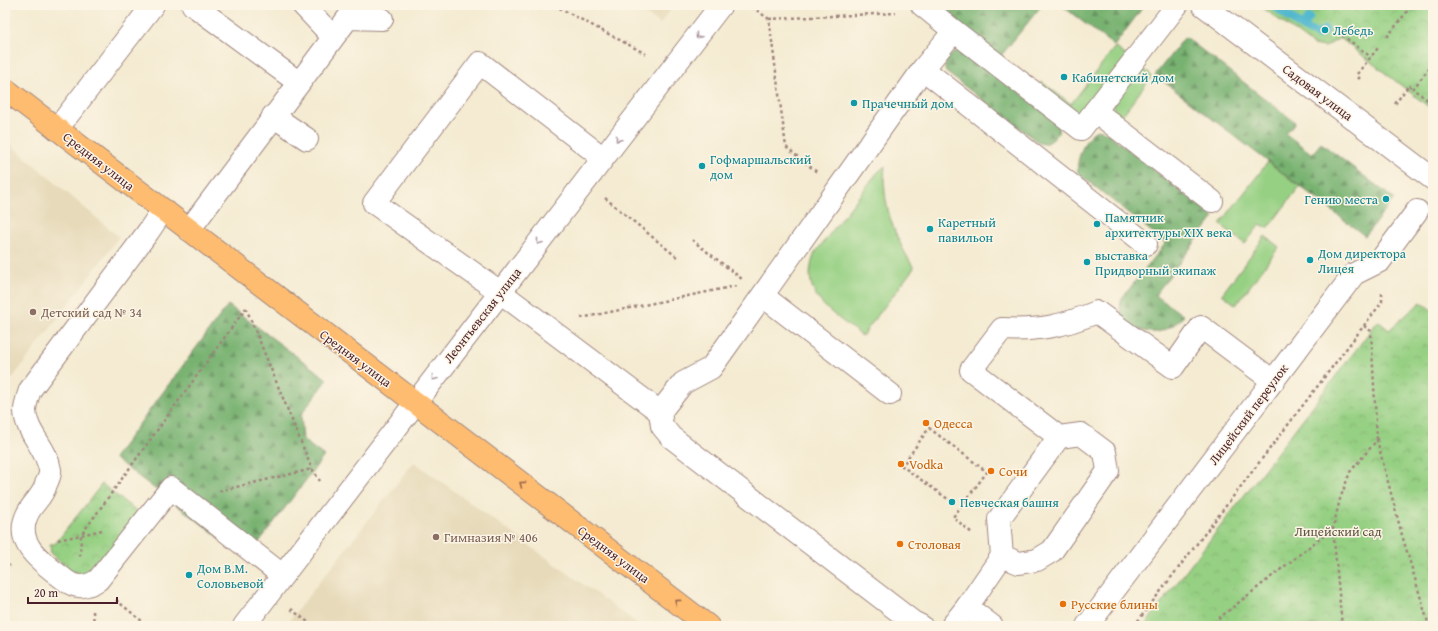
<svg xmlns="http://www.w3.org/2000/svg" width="1438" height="631" viewBox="0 0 1438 631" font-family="'Gentium Book Plus',serif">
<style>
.built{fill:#e7daba}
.green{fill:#96d083;stroke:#707857}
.forest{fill:url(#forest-firs);stroke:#61684e}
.park{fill:url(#park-crowns);stroke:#707857}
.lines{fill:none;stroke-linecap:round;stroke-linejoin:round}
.stream{stroke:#50b7ce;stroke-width:9}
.minor-casing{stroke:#9f857e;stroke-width:24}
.major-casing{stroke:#9f857e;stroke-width:24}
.path{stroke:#9f857e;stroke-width:2.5;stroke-dasharray:3 3;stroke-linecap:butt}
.minor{stroke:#fff;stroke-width:22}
.major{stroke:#febc70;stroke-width:22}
.oneway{stroke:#ae9aa0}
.oneway2{stroke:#9b664a}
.culture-dot{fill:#0f9aa8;stroke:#fcf5e5;stroke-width:1.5}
.education-dot{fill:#8d6e63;stroke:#fcf5e5;stroke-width:1.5}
.food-dot{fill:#e8710a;stroke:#fcf5e5;stroke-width:1.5}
.labels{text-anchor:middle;stroke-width:3;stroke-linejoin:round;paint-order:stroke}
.culture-label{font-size:13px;fill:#0d838f;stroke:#fcf5e5;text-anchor:start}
.street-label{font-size:13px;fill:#4a1f2b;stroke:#fcf5e5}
.education-label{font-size:13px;fill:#785e54;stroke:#fcf5e5;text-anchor:start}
.food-label{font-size:13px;fill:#c56008;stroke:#fcf5e5;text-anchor:start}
.park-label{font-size:13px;fill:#615445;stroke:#fcf5e5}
</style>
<defs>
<pattern id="forest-firs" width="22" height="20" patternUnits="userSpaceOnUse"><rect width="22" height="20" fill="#78b271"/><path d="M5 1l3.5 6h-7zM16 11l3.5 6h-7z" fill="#64905d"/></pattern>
<pattern id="park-crowns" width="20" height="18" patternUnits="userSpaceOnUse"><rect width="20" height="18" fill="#96d083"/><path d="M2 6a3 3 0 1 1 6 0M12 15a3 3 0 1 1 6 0" fill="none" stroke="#83b271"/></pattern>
</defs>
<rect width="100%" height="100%" fill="#fcf5e5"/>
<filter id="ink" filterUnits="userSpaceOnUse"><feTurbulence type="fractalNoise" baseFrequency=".025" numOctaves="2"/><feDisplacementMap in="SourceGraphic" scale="8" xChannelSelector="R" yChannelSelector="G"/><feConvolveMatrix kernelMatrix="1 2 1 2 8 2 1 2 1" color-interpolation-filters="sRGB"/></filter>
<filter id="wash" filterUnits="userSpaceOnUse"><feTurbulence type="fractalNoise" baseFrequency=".012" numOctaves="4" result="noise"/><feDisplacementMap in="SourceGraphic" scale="16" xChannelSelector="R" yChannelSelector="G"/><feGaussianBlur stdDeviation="0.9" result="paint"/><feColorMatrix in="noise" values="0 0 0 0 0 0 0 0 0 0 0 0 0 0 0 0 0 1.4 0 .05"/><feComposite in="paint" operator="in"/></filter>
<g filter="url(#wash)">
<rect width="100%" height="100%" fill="#f4ebd2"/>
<g class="built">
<path d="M632 5H674L660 24Z"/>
<path d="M5 140 119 237 5 388Z"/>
<path d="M414 462 627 616 640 626H285Z"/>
</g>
<g class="green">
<path d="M1115 47 1128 57 1081 113 1076 114 1038 87 1042 82 1071 104Z"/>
<path d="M1140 66 1152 76 1121 117 1114 109V104Z"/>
<path d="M1268 162 1300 186 1268 228 1260 224 1245 244 1220 224Z"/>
<path d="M885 166C881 203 894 236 914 268L862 336C833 313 797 296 815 253L877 173Z"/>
<path d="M1265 236 1279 247 1236 305 1222 294Z"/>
</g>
<g class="forest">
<path d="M941 5H1042L1000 57 942 9Z"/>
<path d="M1061 5H1141L1143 7 1114 46Z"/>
<path d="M1185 37 1295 122 1286 134 1312 154 1321 143 1394 199 1365 236 1155 75Z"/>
<path d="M958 50H963L1058 121C1061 132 1055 141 1044 144L1039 143 946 72C942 63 951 54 958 50Z"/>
<path d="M1097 130 1106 132 1214 217 1155 295 1184 316C1176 323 1169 330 1157 332 1139 334 1113 320 1122 298L1166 243 1078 173C1075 161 1086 134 1097 130Z"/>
<path d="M228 305 327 379 301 415 303 440 324 456 247 558 114 458Z"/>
</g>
<g class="park">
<path d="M1259 5H1433V110L1340 38 1325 47 1313 45Z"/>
<path d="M1421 302 1433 311V626H1144L1378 321 1389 330Z"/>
<path d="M102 484 141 515 96 570 82 576 73 573 51 554 50 544H55Z"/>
</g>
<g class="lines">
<g class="stream">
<path d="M1274 5 1302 27 1318 35 1325 30"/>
<path d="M1302 27 1309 18"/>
</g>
</g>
</g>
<g filter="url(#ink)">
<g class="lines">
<g class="minor-casing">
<g id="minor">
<path d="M193 5 298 82"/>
<path d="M303 5 333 37"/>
<path d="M922 5 954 31 923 69"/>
<path d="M1203 5 1433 179"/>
<path d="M954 31 1081 129 1177 5"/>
<path d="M1095 111 1212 201"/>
<path d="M273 116 307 139"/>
<path d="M57 129 153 5"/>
<path d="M603 158 480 63 374 203 500 292 660 412"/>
<path d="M163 210 148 232 30 390C28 396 25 404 25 411 26 433 47 448 50 470 51 474 48 480 46 484 43 497 32 503 27 515 13 545 45 564 65 580 76 589 87 587 98 580L171 488 282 575"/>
<path d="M189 230 348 18 382 19"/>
<path d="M763 296 890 394"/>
<path d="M1059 437 971 370 1002 329C1039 331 1063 326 1097 312L1173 367 1201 327 1273 381"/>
<path d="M967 607 1002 556 999 519 1059 437 1081 434 1105 452 1108 471 1052 551 1037 560 1019 563 1002 556"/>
<path d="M244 626 721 5"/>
<path d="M921 626 913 622 671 437 662 426 660 412 683 383 711 368 923 69 1146 244"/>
<path d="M952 626 967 607 992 626"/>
<path d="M1087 626 1354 274 1380 261 1417 211"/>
</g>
</g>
<g class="major-casing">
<path id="major" d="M5 89 708 626"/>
</g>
<g class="path">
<path d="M554 5 646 54"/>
<path d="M752 7 769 19 786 147 818 173"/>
<path d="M769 19 896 13"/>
<path d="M1342 35 1371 57"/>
<path d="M1387 37 1412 5"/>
<path d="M1433 63 1413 89 1433 104"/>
<path d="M1357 74 1378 48"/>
<path d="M1358 79 1360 77"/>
<path d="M1395 104 1409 85 1413 89"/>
<path d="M605 198 678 258"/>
<path d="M692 240 742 279"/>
<path d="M246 308 312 469 320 481"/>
<path d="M581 318 736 286"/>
<path d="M1364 326 1371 331 1377 440"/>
<path d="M219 491 312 469"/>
<path d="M952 502 902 466 929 428 987 472 953 517 972 533"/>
<path d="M1333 528 1342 626"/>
<path d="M102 530 81 535 246 308"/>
<path d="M58 540 81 535 80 558"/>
<path d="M5 570 10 565"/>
<path d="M116 600 148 626"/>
<path d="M291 609 313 626"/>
<path d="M93 611 94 626"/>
<path d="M1134 626 1382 302V291"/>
<path d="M1209 626 1333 528 1340 499 1350 472 1377 440 1402 535 1429 626"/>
</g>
<use href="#minor" class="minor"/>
<use href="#major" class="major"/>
</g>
<defs><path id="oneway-chevron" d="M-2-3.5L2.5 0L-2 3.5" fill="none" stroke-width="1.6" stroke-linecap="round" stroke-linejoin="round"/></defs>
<g class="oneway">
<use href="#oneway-chevron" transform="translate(698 36) rotate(128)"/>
<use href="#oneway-chevron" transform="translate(618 139) rotate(128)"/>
<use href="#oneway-chevron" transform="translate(539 242) rotate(128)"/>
<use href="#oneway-chevron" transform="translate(434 378) rotate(127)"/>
</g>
<g class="oneway2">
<use href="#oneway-chevron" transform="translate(522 484) rotate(-143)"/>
<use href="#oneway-chevron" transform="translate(677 602) rotate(-143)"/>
</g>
</g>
<g class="culture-dot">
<circle cx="1325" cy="30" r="4"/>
<circle cx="1064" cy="77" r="4"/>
<circle cx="854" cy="103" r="4"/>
<circle cx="702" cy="166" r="4"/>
<circle cx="1386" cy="199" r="4"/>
<circle cx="1097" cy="224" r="4"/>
<circle cx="930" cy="229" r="4"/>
<circle cx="1310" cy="260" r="4"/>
<circle cx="1087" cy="262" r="4"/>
<circle cx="952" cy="502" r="4"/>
<circle cx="189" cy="575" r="4"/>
</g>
<g class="education-dot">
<circle cx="33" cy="312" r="4"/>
<circle cx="436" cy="537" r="4"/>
</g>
<g class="food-dot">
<circle cx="926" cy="423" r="4"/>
<circle cx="901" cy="464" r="4"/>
<circle cx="991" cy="471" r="4"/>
<circle cx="900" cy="544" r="4"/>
<circle cx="1063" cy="604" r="4"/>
</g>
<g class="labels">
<g class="culture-label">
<text x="1333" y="35">Лебедь</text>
<text x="1072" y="82">Кабинетский дом</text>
<text x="862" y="108">Прачечный дом</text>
<text x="710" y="164">Гофмаршальский<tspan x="710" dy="15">дом</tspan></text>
<text x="1378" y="204" text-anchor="end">Гению места</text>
<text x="1105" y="222">Памятник<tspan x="1105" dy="15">архитектуры XIX века</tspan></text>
<text x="938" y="227">Каретный<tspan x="938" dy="15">павильон</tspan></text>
<text x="1318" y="258">Дом директора<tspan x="1318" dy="15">Лицея</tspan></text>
<text x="1095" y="260">выставка<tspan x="1095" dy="15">Придворный экипаж</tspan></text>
<text x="960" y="507">Певческая башня</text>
<text x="197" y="573">Дом В.М.<tspan x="197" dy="15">Соловьевой</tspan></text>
</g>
<g class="street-label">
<text transform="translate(1318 92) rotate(37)" y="5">Садовая улица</text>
<text transform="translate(99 161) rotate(38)" y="5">Средняя улица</text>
<text transform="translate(482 315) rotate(-52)" y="5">Леонтьевская улица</text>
<text transform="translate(356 358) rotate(37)" y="5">Средняя улица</text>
<text transform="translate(1248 414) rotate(-53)" y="5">Лицейский переулок</text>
<text transform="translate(614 554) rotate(37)" y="5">Средняя улица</text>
</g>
<g class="education-label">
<text x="41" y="317">Детский сад № 34</text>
<text x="444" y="542">Гимназия № 406</text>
</g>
<g class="food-label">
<text x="934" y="428">Одесса</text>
<text x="909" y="469">Vodka</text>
<text x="999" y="476">Сочи</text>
<text x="908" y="549">Столовая</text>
<text x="1071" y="609">Русские блины</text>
</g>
<g class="park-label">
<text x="1338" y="536">Лицейский сад</text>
</g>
</g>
<rect width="1438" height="631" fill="none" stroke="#fcf5e5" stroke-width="20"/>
<path d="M28 597v6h89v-6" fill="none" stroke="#4a1f2b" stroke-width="2"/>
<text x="34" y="597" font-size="12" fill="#4a1f2b" stroke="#fcf5e5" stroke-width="3" paint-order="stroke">20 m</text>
</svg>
